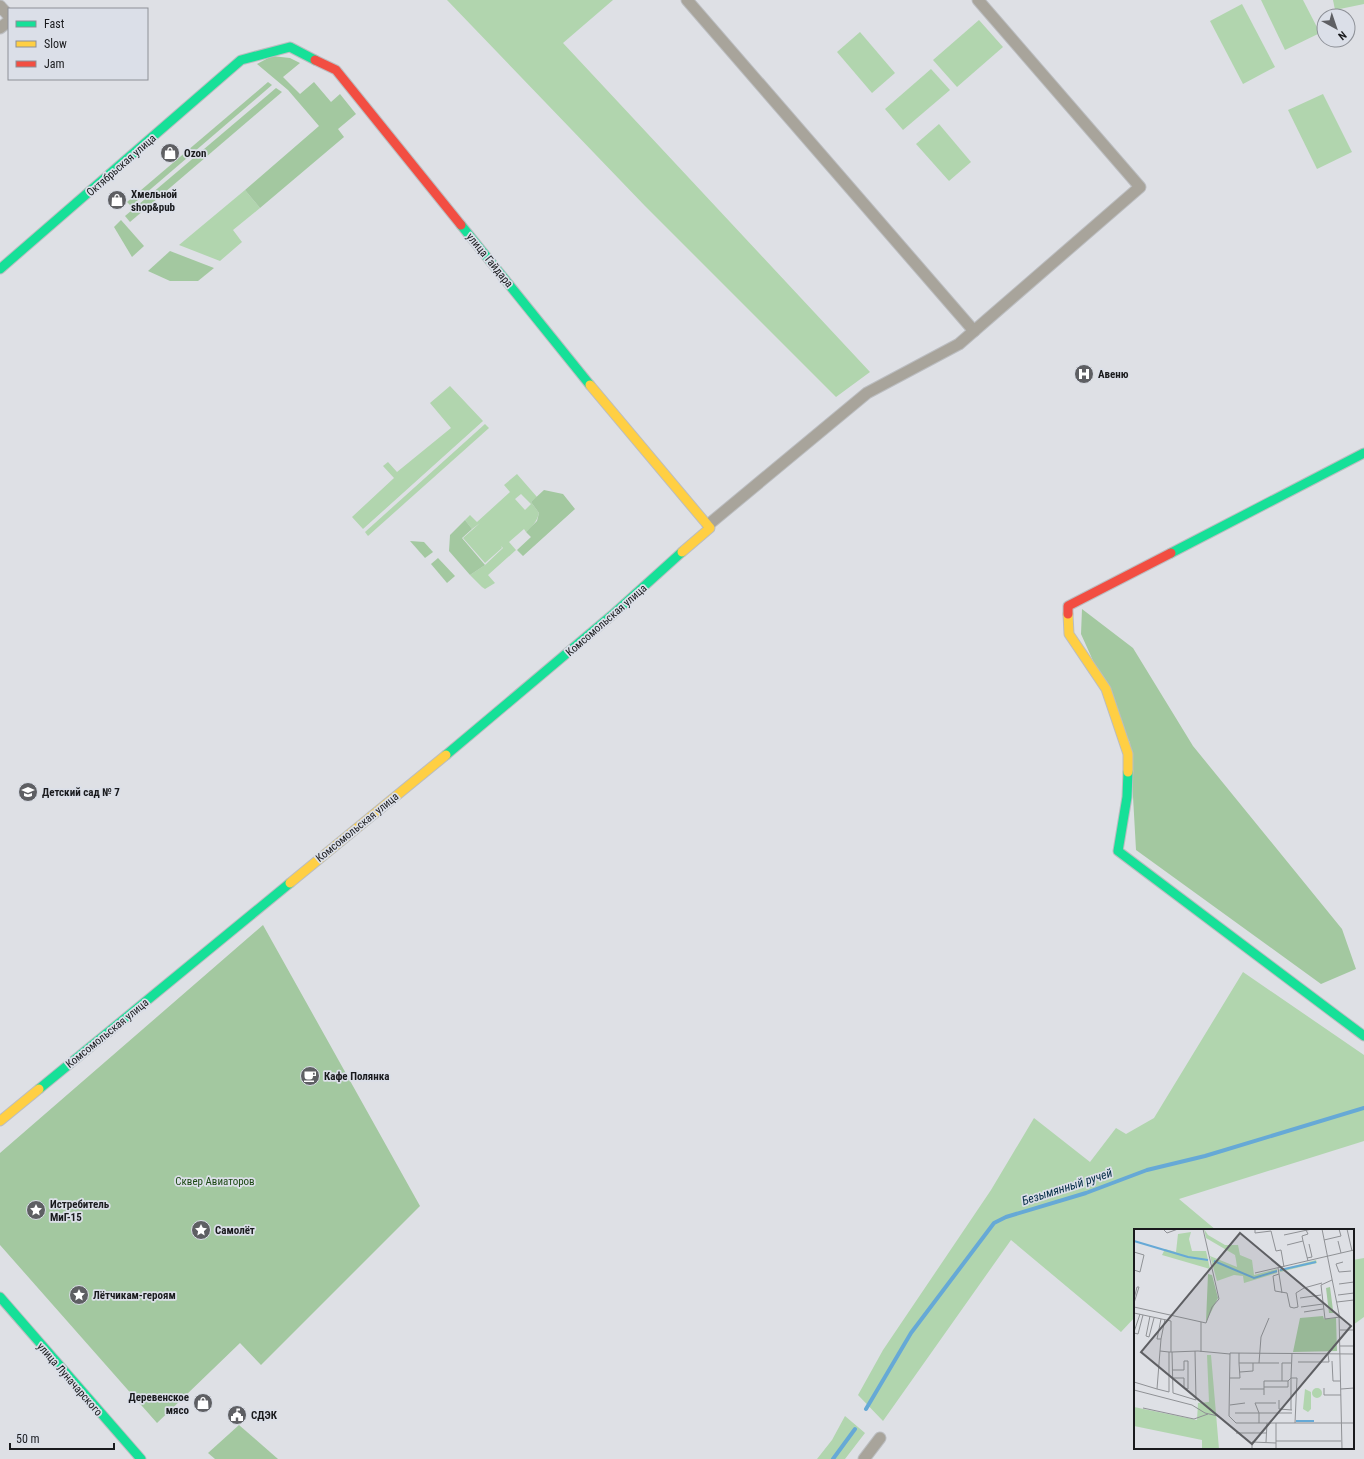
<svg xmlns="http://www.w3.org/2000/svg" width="1364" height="1459" viewBox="0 0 1364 1459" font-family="'Roboto Condensed',sans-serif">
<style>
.green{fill:#b1d5ae;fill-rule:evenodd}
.forest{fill:#a3c8a0}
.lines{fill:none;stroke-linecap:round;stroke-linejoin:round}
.stream{stroke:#66a9d6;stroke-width:4}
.street-casing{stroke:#bbbdc0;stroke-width:13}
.fast-casing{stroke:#bbbdc0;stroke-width:11}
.slow-casing{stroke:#bbbdc0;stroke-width:11}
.jam-casing{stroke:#bbbdc0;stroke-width:11}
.street{stroke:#a8a49b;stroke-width:11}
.fast{stroke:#16e098;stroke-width:9}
.slow{stroke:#ffcf43;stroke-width:9}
.jam{stroke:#f24e42;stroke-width:9}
.labels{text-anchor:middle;stroke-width:3.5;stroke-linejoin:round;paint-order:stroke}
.poi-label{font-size:11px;font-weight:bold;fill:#191a1d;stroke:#dbdfe8;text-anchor:start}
.street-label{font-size:11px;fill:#191a1d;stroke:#dbdfe8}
.park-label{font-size:11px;fill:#1d4914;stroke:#dbdfe8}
.water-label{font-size:12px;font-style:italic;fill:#042c46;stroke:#dbdfe8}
.inset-river{fill:none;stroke:#66a9d6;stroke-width:2}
.inset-road{fill:none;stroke:#8f9195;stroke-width:1}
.view{fill:#5e5f63;fill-opacity:0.15;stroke:#5e5f63;stroke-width:2}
.inset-edge{fill:none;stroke:#191a1d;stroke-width:2}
</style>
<rect width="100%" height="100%" fill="#dee0e5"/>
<g class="green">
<path d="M447 0H613L563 43 870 372 836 397 645 206Z"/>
<path d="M1261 0H1303L1320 33 1285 50Z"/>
<path d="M1333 0H1364V4L1335 10Z"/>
<path d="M1242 4 1275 67 1243 84 1210 21Z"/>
<path d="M979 20 1003 47 957 87 933 60Z"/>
<path d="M860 32 895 73 872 93 837 52Z"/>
<path d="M931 69 950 90 903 130 885 109Z"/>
<path d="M1323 94 1352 152 1317 169 1288 110Z"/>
<path d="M939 124 971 162 949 181 916 144Z"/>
<path d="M245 190 260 208 233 230 242 242 220 261 179 245Z"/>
<path d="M450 386 483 421 363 529 352 517 394 478 383 466 388 462 397 472 451 428 430 403Z"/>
<path d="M485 424 489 428 368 536 365 532Z"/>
<path d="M517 474 537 497 531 502 539 513C537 521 533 526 526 532L524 529 509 542 516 550 488 575 495 583 485 589 482 587 470 575 485 565 503 548 501 546 502 548 485 563 463 538 480 523 472 529 465 520 470 515 477 522 510 492 504 485ZM521 494 531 504 525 510 515 499Z"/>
<path d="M1243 972 1364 1055V1141L1179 1199 1216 1230H1135V1317L1121 1332 1011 1240 883 1421 858 1395 883 1350 991 1190 1034 1118 1090 1162 1116 1128 1126 1134 1154 1118Z"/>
<path d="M1364 1258V1317L1353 1325V1260Z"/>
<path d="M845 1416 865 1433 845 1459H817L832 1440Z"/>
</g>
<g class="forest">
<path d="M272 56 290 58 300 63 283 77 300 94 314 82 331 102 340 94 356 114 338 129 344 137 260 208 245 190 319 126 288 90 257 64Z"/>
<path d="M268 82 272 85 131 206 127 202Z"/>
<path d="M276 88 282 92 130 222 125 216Z"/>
<path d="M121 220 144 246 132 257 114 227Z"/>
<path d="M170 251 214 268 198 281H170L148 271Z"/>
<path d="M544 490 563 494 575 509 523 556 517 550 531 537 526 532 537 521 539 513 531 502Z"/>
<path d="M465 520 472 529 462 538 485 565 470 575 449 551 450 535Z"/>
<path d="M410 541 424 542 433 552 425 558Z"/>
<path d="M438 558 455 576 447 583 431 564Z"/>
<path d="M1082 609 1133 648 1193 746 1342 929 1356 969 1321 984 1136 850 1130 743 1081 634Z"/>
<path d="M263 925 420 1206 261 1365 240 1343 157 1423 0 1245V1153Z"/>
<path d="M239 1425 278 1459H215L208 1453Z"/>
</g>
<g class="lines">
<g class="stream">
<path d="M866 1409 911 1333 994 1223 1006 1217 1086 1193 1147 1170 1205 1156 1364 1108"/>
<path d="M833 1459 855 1429"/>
</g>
<g class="street-casing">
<g id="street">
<path d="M687 0 974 331"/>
<path d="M0 6 9 16"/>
<path d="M0 28 9 21"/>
<path d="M708 525 867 393 959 344 1140 187 978 0"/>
<path d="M864 1459 880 1438"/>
</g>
</g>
<g class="fast-casing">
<g id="fast">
<path d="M461 225 590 385"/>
<path d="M0 269 241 60 290 47 315 60"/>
<path d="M1171 553 1364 453"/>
<path d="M446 755 611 616 682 552"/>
<path d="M1128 772 1127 797 1118 851 1364 1036"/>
<path d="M39 1089 290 883"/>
<path d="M0 1297 141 1459"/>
</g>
</g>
<g class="slow-casing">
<g id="slow">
<path d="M590 385 710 528 682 552"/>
<path d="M1068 614 1069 634 1106 689 1128 754V772"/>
<path d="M290 883 446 755"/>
<path d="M0 1121 39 1089"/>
</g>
</g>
<g class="jam-casing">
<g id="jam">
<path d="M315 60 336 70 461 225"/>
<path d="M1068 614V606L1171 553"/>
</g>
</g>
<use href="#street" class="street"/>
<use href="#fast" class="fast"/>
<use href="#slow" class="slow"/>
<use href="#jam" class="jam"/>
</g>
<defs>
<g id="shop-disc" transform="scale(1)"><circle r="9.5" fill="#5e5f63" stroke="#dbdfe8"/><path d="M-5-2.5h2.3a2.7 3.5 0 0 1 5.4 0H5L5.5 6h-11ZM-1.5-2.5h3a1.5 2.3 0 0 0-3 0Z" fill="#fff"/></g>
<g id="hospital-disc" transform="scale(1)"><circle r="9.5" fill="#5e5f63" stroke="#dbdfe8"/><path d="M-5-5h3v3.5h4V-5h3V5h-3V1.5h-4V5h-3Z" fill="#fff"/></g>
<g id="school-disc" transform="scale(1)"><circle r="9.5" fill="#5e5f63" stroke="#dbdfe8"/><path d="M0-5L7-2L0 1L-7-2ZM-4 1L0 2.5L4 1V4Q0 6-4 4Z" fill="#fff"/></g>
<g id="cafe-disc" transform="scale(1)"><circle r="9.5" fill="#5e5f63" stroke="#dbdfe8"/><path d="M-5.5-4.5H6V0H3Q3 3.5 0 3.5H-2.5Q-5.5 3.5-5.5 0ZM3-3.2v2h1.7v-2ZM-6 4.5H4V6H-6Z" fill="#fff"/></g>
<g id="sight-disc" transform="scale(1)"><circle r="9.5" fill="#5e5f63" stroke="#dbdfe8"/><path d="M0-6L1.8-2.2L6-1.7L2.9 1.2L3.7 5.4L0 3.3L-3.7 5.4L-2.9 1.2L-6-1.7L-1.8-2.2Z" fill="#fff"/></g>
<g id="civic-disc" transform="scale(1)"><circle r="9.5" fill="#5e5f63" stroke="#dbdfe8"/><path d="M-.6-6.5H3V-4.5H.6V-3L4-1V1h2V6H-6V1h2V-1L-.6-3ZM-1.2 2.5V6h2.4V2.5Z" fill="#fff"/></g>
</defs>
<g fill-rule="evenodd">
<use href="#shop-disc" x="170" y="153"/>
<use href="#shop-disc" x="117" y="200"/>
<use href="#hospital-disc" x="1084" y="374"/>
<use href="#school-disc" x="28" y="792"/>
<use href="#cafe-disc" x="310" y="1076"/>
<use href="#sight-disc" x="36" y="1210"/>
<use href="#sight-disc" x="201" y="1230"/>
<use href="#sight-disc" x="79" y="1295"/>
<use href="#shop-disc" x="203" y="1403"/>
<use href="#civic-disc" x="237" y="1415"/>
</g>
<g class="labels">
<g class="poi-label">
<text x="184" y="157">Ozon</text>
<text x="131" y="198">Хмельной<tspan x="131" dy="13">shop&amp;pub</tspan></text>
<text x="1098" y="378">Авеню</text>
<text x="42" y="796">Детский сад № 7</text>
<text x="324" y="1080">Кафе Полянка</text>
<text x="50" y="1208">Истребитель<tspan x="50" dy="13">МиГ-15</tspan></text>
<text x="215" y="1234">Самолёт</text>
<text x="93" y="1299">Лётчикам-героям</text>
<text x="189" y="1401" text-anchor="end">Деревенское<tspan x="189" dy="13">мясо</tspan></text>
<text x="251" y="1419">СДЭК</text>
</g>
<g class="street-label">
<text transform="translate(121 165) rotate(-41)" y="4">Октябрьская улица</text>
<text transform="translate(490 260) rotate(51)" y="4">улица Гайдара</text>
<text transform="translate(606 620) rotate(-41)" y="4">Комсомольская улица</text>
<text transform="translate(357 827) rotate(-39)" y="4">Комсомольская улица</text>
<text transform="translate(107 1033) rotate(-39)" y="4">Комсомольская улица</text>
<text transform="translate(70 1379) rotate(49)" y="4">улица Луначарского</text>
</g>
<g class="park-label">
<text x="215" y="1185">Сквер Авиаторов</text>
</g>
<g class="water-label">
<text transform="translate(1067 1187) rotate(-18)" y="4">Безымянный ручей</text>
</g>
</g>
<g transform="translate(1134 1229)">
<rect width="220" height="220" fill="#dee0e5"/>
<path d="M70 0 74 6 91 16H104L106 26 118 31 120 46 143 40V44L110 54 109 47 100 46 83 52 76 27 103 38 102 31 101 26 72 9ZM57 3 55 10 58 22H72L76 40 28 26 31 20 42 23 44 5ZM182 31 183 34 146 43 145 41ZM73 126H77L85 220H68V211L0 197V178L63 191 64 174 75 173ZM178 164a5 5 0 1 1 10 0a5 5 0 1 1-10 0ZM171 160 177 163V180L174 183 169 180Z" fill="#b1d5ae"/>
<path d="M74 45 78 46 84 69 72 93ZM196 58 199 81 200 84H195L192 59ZM189 87 190 90 202 89 203 122 159 123 166 89Z" fill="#a3c8a0"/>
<path class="inset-river" d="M0 12 54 28 74 31M80 32 120 49 143 42M146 41 182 33M162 192H180"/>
<path class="inset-road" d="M29 0 33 4 44 0M121 0V4L137 2 142 22 147 21 150 38M188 0 205 85 208 220M213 0 218 22M150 6 178 0M190 11 207 7 205 0M169 12 174 32M204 12 207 24M153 16 169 12 168 7 174 5 172 1M0 23 10 26 6 43 0 41M173 29 178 28 175 15M209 33 202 35 205 43 217 42M144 39 145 45 139 47 141 62 153 64 156 78 160 79 164 78 162 64 170 59 188 54M121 44 220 21M145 45 148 64M198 51 187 56 191 90 206 88M205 55 220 53M204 66 220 64M166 69 187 66M0 70 3 58H5L0 74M203 73 220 71M0 78 72 94 78 78 85 70 69 0M167 78 189 75M170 83 189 80M0 84 37 92V123M16 87 12 107 15 108 20 89M206 101H220M0 103 6 85M0 104 4 105 9 86M27 110 31 90M206 117H220M26 122 27 110H23L27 90M61 122 62 171 39 164 38 123 64 122 96 125M35 123V163L23 160 26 122 35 123H38M67 123V93M105 124V134H145M220 125 96 124 95 187 102 194H220M198 132 199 152H207M164 133H195L194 125M125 134 127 108 135 89M38 141H50V132H54V160L50 159V149H39M106 143 119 142V134M96 149H106L105 134M148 152V134H157M0 153 23 160M130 158H154V152M190 159V166H207M106 160H130M207 160 220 159M0 161 58 176 71 184 84 187M130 166V152H154L157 149 158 124M145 171V180L158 181M96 176 111 174M9 179 60 190 74 185M157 181V149H163L161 194M101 184H158M125 194V184L121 174H142M102 204H132M142 212H207M132 213 133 194M118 220V213L142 214M142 220V194"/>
<path class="view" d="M106 4 217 97 118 215 7 123Z"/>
<rect width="220" height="220" class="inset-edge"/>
</g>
<rect x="8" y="8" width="140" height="72" fill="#dbdfe8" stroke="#8d9097"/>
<rect x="16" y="21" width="20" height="6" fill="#16e098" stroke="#8d9097"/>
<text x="44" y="28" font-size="12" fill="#191a1d">Fast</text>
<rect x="16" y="41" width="20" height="6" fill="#ffcf43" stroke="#8d9097"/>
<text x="44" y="48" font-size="12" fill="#191a1d">Slow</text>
<rect x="16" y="61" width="20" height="6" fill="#f24e42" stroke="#8d9097"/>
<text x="44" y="68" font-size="12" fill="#191a1d">Jam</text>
<g transform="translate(1336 28) rotate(140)"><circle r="19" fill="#dbdfe8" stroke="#8d9097"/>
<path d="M0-3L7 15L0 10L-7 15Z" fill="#5e5f63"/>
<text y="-6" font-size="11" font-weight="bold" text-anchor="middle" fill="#191a1d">N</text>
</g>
<path d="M10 1443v6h104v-6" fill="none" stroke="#191a1d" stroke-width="2"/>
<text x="16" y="1443" font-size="12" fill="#191a1d" stroke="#dbdfe8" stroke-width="3" paint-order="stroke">50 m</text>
</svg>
